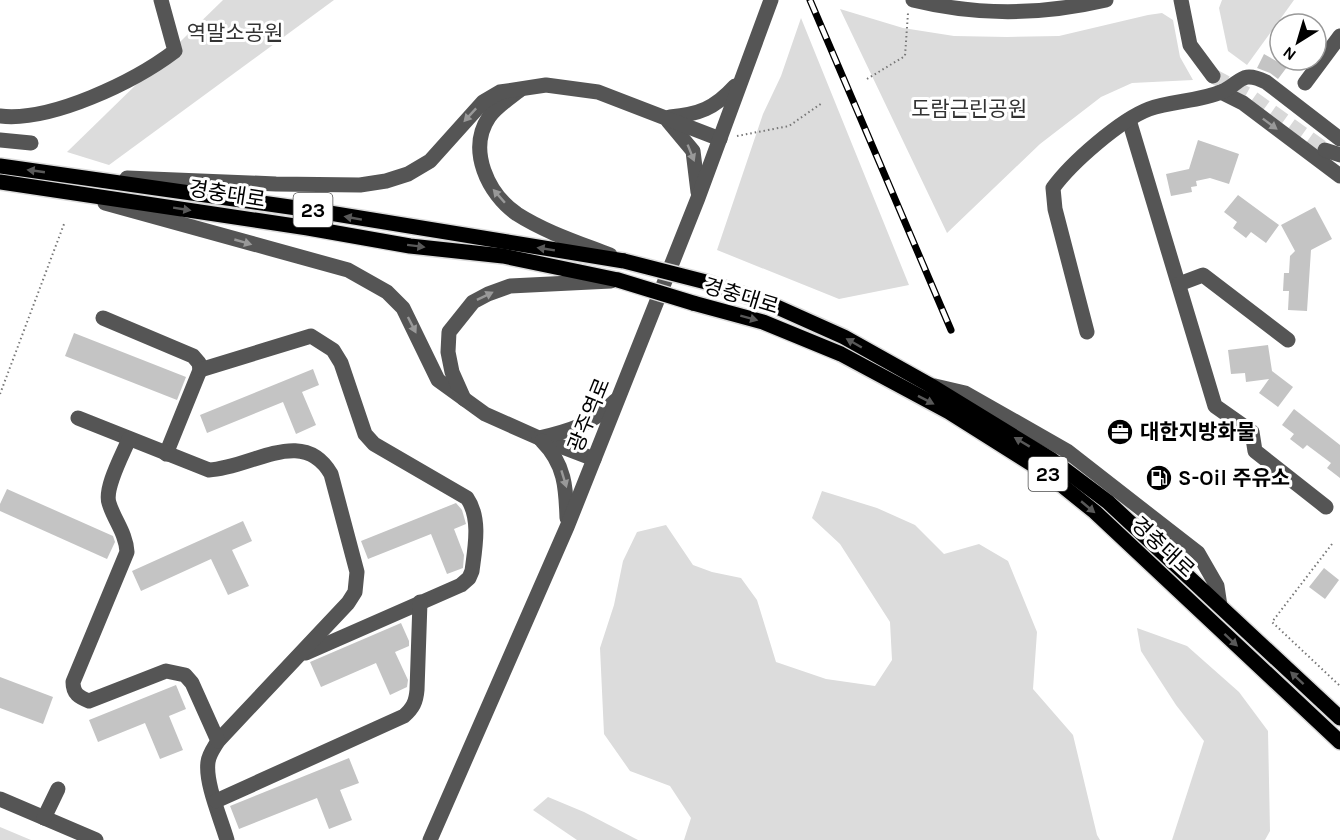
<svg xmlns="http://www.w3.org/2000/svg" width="1340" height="840" viewBox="0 0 1340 840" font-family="Karla,'Noto Sans KR',sans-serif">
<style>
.green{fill:#dcdcdc}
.building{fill:#c4c4c4}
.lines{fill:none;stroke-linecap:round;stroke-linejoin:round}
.minor-tunnel{stroke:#d9d9d9;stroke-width:15;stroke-dasharray:15 8;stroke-linecap:butt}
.major-casing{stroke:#dbdbdb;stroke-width:18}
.path{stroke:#777;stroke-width:2;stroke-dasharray:1.5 3;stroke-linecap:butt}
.minor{stroke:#555;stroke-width:15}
.major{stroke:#000;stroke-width:15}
.rail-casing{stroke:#000;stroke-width:7}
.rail{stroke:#fff;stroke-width:4.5;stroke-dasharray:14;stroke-linecap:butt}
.major-bridge-casing{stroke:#dbdbdb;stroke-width:18;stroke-linecap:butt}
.major-bridge{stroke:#000;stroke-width:15}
.oneway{fill:#999}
.oneway2{fill:#595959}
.labels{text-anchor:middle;stroke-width:6;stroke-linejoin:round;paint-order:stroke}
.shield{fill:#fff;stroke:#4c4c4c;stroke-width:1.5}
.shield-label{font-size:20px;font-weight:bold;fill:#000}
.park-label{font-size:21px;fill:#333;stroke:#fff}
.street-label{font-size:21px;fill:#000;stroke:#fff}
.poi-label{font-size:21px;font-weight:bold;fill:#000;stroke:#fff;text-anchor:start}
</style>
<rect width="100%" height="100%" fill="#fff"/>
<g class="green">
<path d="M223 0H334L109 165 67 152Z"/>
<path d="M1222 0H1294L1247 65 1228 51 1219 8Z"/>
<path d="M840 9 903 28 954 36 1007 37 1059 36 1148 15 1162 13 1173 20 1180 57 1193 80 1132 83 1101 97 1040 144 947 233Z"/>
<path d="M801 18 909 285 839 299 717 250 763 114 781 76Z"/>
<path d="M822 491 877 508 915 525 944 554 979 544 1008 561 1037 632 1033 689 1073 735 1097 835 1100 840H684L691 818 670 786 630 771 604 734 600 648 614 605 623 561 637 532 666 525 693 565 712 572 741 578 757 600 776 662 826 679 875 686 892 660 890 622 840 544 812 518Z"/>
<path d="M1137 628 1187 646 1239 692 1268 731 1270 831 1265 840H1172L1204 741 1176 705 1141 651Z"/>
<path d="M548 797 584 812 638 840H577L533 810Z"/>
<path d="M0 827 31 840H0Z"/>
</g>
<g class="building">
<path d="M1264 54 1287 67 1278 79 1270 73 1257 68Z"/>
<path d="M1198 140 1239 154 1229 184 1210 178 1196 181 1197 186 1191 187 1192 192 1171 196 1166 174 1189 169Z"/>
<path d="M1238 195 1279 225 1266 243 1251 232 1246 238 1233 228 1237 222 1224 212Z"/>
<path d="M1315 207 1332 239 1311 250 1307 311 1288 310 1289 291H1283L1284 273H1289L1290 256 1295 251 1281 225Z"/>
<path d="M74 333 186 377 177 400 65 356Z"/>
<path d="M1268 345 1272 371 1293 387 1278 407 1259 393 1269 379 1246 382 1245 373 1231 374 1228 350Z"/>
<path d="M313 369 319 385 302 392 316 425 296 434 283 402 207 433 200 415Z"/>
<path d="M1294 409 1340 445V478L1327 468 1331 463 1307 445 1303 449 1290 439 1294 434 1282 425Z"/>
<path d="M7 489 113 536 115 542 107 559 0 511V504Z"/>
<path d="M456 503 462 510 466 524 454 529 464 555 463 568 447 574 431 534 368 559 361 541Z"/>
<path d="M243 521 252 541 232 550 249 586 228 595 211 559 141 591 132 571Z"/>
<path d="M1324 568 1339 580 1325 599 1309 587Z"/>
<path d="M401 623 409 641V646L395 652 408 680 407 687 390 695 376 663 321 687 310 662Z"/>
<path d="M0 677 53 697 43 724 0 708Z"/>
<path d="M176 685 186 709 169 716 183 750 160 759 145 723 98 742 89 720Z"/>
<path d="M349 758 359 783 340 790 352 820 329 829 317 798 239 829 230 806Z"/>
</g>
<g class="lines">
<path class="minor-tunnel" d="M1213 76 1248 95 1325 150"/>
<g class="major-casing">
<g id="major">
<path d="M0 166 311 210 624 261"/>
<path d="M0 182 308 228 410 246 503 256 618 280"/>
<path d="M706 282 768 303 844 337 928 384 1052 460 1108 502 1340 718"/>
<path d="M693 303 763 322 841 354 949 412 1049 475 1095 512 1340 742"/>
</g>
</g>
<g class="path">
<path d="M867 79 905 56 908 13"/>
<path d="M737 136 789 126 822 103"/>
<path d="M0 394 64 224"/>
<path d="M1332 544 1272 622 1340 686"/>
</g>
<g class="minor">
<path d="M913 0C977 16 1042 15 1106 0"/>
<path d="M1181 0 1190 45 1213 76"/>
<path d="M1305 83 1340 36"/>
<path d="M520 90C510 98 497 106 489 117 467 150 488 194 517 214 545 232 579 243 610 255"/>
<path d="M1221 92 1243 103 1340 176"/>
<path d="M0 116C51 122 134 82 175 51L161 0"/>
<path d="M670 117C699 114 714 109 735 86"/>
<path d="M1129 120 1215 406 1252 432 1255 451 1326 507"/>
<path d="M668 121 693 151 698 192"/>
<path d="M0 140 31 143"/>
<path d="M1325 150 1340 155"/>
<path d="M127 178 276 184 360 185 386 181 408 174 430 161 483 102 500 92 546 85 598 92 720 139"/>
<path d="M105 203 348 270 387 292 403 308 438 380 485 414 539 438 594 459"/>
<path d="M1179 284 1203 275 1288 340"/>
<path d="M103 318 193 356 199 363 200 370 166 454"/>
<path d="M1087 332 1055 209 1053 188C1071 163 1120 120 1149 109 1171 101 1200 101 1221 92 1241 84 1240 69 1266 82L1340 139"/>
<path d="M200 370 311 336 333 350 341 363 365 434 374 444 467 498C481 518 475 548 472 571L469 578 461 585 306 653"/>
<path d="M935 386 965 393 1067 451 1198 553 1217 586 1220 606"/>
<path d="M464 399 452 372 448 352 449 332 473 302 488 294 510 286 611 281"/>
<path d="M78 418 209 470C252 468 303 425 331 474L357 572 355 592 348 603 218 741C214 748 209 754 208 762 205 783 221 819 227 840"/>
<path d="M539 438C569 431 593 424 615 401"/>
<path d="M129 439C123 454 104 488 109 503 114 520 126 533 127 552L73 682C73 694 79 697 89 701L166 671 185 675 192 683 218 741"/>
<path d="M542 441C565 464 566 488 567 518"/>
<path d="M0 799 96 840"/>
<path d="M216 801 404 716C413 708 416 702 417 690L420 602"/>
<path d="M44 818 58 789"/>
<path d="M430 840 567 527 698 198 771 0"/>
</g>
<use href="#major" class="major"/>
<g class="rail-casing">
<path id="rail" d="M810 0 951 330"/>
</g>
<use href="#rail" class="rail"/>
<g class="major-bridge-casing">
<g id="major-bridge">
<path d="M624 261 706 282"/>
<path d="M618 280 693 303"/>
</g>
</g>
<use href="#major-bridge" class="major-bridge"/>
</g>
<defs><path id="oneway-solid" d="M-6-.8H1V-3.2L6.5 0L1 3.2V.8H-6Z" transform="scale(1.5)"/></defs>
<g class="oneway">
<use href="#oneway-solid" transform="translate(470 115) rotate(133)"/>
<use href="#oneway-solid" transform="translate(1270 124) rotate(37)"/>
<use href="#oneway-solid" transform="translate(691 153) rotate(68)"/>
<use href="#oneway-solid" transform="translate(499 196) rotate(-131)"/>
<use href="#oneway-solid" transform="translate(243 242) rotate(16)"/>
<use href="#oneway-solid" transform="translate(485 296) rotate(-26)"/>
<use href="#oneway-solid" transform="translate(412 325) rotate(63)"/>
<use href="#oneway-solid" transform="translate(564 479) rotate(73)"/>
</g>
<g class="oneway2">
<use href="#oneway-solid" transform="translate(36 171) rotate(-172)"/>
<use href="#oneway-solid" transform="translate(182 209) rotate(9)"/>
<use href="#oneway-solid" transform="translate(353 218) rotate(-170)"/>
<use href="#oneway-solid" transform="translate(416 246) rotate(7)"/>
<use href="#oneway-solid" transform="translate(546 249) rotate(-171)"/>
<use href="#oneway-solid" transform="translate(749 318) rotate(15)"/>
<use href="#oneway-solid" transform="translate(854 343) rotate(-150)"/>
<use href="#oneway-solid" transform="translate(926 400) rotate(27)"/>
<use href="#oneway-solid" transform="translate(1022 442) rotate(-149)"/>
<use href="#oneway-solid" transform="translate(1088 507) rotate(40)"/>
<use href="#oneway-solid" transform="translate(1231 640) rotate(43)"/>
<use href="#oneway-solid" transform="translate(1297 678) rotate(-137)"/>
</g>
<defs>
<g id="office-disc" transform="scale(1.35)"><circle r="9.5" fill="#000" stroke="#fff"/><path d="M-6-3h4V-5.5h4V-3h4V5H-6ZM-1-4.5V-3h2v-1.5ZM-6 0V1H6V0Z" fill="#fff"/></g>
<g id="fuel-disc" transform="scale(1.35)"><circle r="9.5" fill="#000" stroke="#fff"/><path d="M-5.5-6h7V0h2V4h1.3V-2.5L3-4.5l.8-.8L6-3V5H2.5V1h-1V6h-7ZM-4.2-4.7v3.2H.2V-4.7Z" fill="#fff"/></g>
</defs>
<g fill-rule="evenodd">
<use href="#office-disc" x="1120" y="432"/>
<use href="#fuel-disc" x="1159" y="478"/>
</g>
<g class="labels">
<g class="shield">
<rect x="293.5" y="193" width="39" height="34" rx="4.5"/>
<rect x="1028.5" y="457" width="39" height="34" rx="4.5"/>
</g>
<g class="shield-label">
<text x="313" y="217">23</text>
<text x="1048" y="481">23</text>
</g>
<g class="park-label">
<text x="235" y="40">역말소공원</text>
<text x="969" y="116">도람근린공원</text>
</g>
<g class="street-label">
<text transform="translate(227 194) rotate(9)" y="7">경충대로</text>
<text transform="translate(741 296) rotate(17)" y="7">경충대로</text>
<text transform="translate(589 415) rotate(-68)" y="7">광주역로</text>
<text transform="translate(1163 547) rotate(43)" y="7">경충대로</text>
</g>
<g class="poi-label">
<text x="1140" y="439">대한지방화물</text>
<text x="1178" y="485">S-Oil 주유소</text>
</g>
</g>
<g transform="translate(1298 42) rotate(217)"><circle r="28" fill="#ffffff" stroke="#999999" stroke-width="1.5"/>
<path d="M0-4.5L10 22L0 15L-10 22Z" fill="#000000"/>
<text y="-9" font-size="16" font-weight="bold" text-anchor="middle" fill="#000000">N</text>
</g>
</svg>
